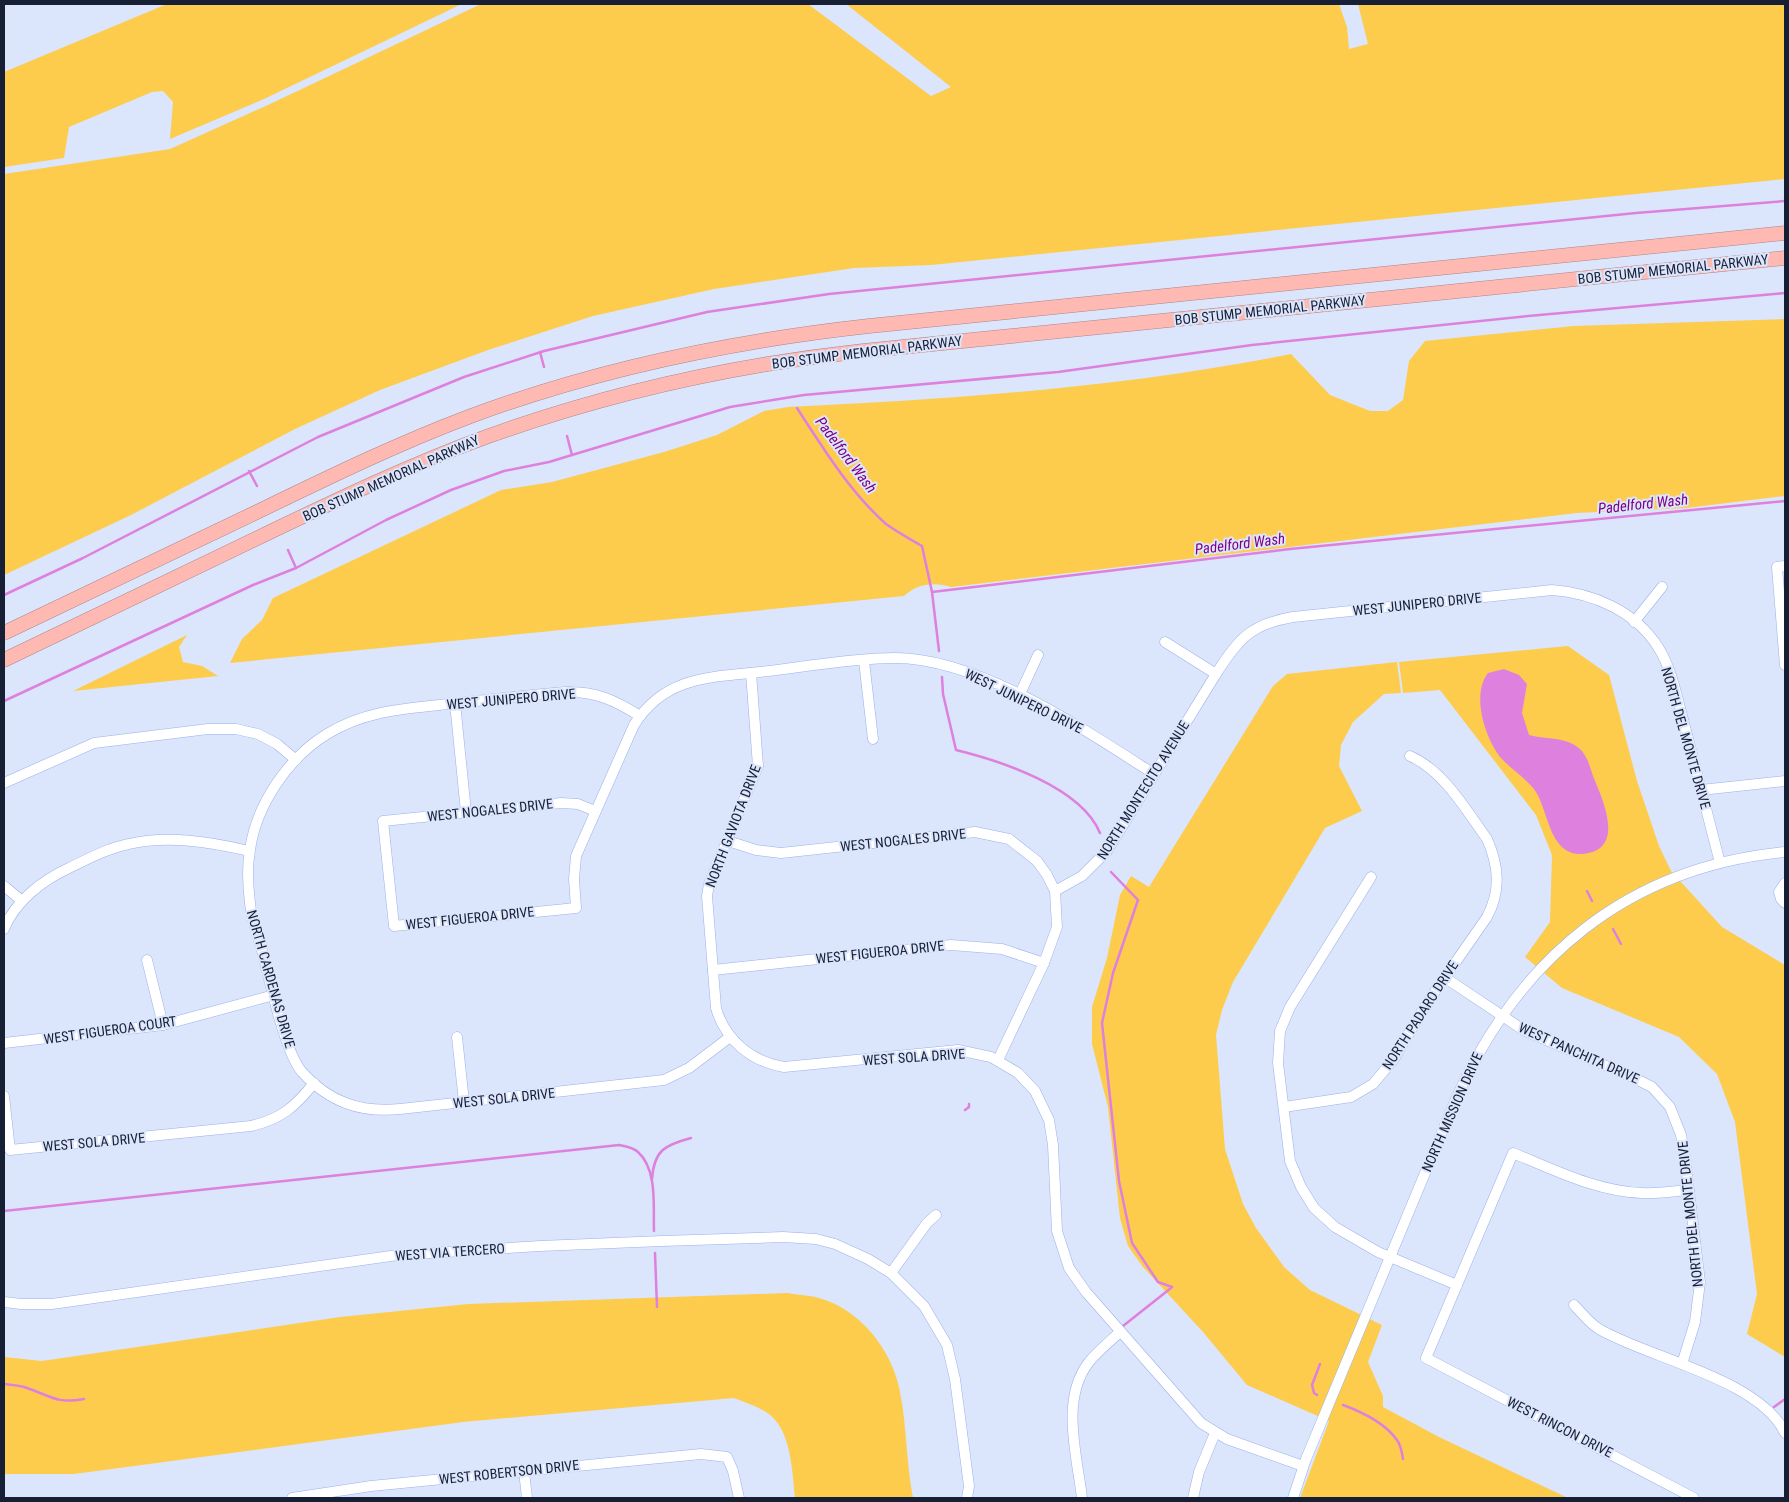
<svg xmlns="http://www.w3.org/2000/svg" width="1789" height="1502" viewBox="0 0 1789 1502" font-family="'Roboto Condensed',sans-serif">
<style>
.green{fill:#fdcc4d}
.water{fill:#de80dd}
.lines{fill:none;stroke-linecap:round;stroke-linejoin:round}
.stream{stroke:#de80dd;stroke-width:2.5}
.minor-casing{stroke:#9ab1e9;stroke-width:11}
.highway-casing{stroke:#ad8486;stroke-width:15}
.minor{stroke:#fff;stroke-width:10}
.highway{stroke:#febab2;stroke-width:14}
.labels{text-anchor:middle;stroke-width:4;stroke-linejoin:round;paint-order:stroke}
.street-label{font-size:14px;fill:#171f35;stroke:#dbe5fc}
.water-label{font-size:15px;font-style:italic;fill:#7f0082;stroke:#dbe5fc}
</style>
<rect width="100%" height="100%" fill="#dbe5fc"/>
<g class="green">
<path d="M167 4H462L264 99 170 139 173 102 163 91 152 92 69 127 64 158 4 167V72Z"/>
<path d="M481 4H808L931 96 951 87 846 4H1339L1347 27 1349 49 1368 44 1358 4H1785V179L931 265 854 268 714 289 593 316 488 350 380 390 295 429 131 515 4 575V174L170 149 270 104Z"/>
<path d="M1785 319V496L1686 508 1577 513 951 587C934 582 918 583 904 596L230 663 242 639 262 620 273 598 501 490 552 482 664 452 717 435 764 411 788 407C957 399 1125 387 1291 354L1330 395 1370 411H1388L1403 400 1409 361 1425 341 1574 326Z"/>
<path d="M187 635 179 647 183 662 202 666 218 676 73 691Z"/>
<path d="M1568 646 1609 675 1637 781 1659 846 1671 871 1722 927 1785 965V1357L1747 1334 1757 1294 1735 1122 1717 1074 1679 1037 1562 988 1525 957 1550 922 1552 855 1536 815 1440 690 1403 693 1399 662Z"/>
<path d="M1397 662 1401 693 1384 694 1353 722 1341 745 1339 766 1362 811 1325 828 1233 982 1222 1010 1216 1035 1225 1149 1243 1204 1256 1228 1284 1267 1310 1290 1382 1325 1368 1362 1383 1396V1407L1439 1437 1568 1498H1300L1329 1421 1247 1385 1203 1332 1143 1267 1128 1246 1120 1218 1108 1107 1092 1044V1007L1107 958 1120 895 1131 876 1149 887 1273 686 1287 674Z"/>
<path d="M788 1293C798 1295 809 1295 819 1298 860 1309 893 1351 900 1392 907 1427 906 1463 913 1498H795C792 1472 792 1428 766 1412 756 1406 744 1402 734 1398L463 1422 74 1474H4V1357L42 1361 340 1317 468 1304Z"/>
</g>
<path class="water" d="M1504 669 1519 675 1527 684 1522 713 1529 735C1547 740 1565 736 1580 749 1587 756 1590 766 1593 776 1602 798 1627 850 1583 854 1548 856 1549 809 1534 789 1524 777 1511 769 1501 758 1485 738 1471 695 1488 673Z"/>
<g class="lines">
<g class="stream">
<path d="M540 352 544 367"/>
<path d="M797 408C823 448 850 492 886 524 897 532 910 539 922 546L932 592 939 651"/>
<path d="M567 436 572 455"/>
<path d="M249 471 257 486"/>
<path d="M288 550 296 568"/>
<path d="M932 592 1290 549 1785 501"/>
<path d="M4 595 83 558 318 437 464 377 544 351 707 312 829 294 1636 213 1785 201"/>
<path d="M942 677 943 694 956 750C1001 761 1081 787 1100 833"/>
<path d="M4 701 253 585 296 568 386 520 451 490 504 471 549 462 730 407 804 395 1058 372 1252 345 1528 316 1785 293"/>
<path d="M1111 872 1138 900 1113 973 1102 1023 1119 1181 1132 1243 1158 1282 1172 1287"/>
<path d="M1587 891 1592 901"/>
<path d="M1613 929 1621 944"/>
<path d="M965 1110 969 1107V1104"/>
<path d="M652 1179C654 1150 665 1145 691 1138"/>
<path d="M4 1211 619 1145C625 1146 633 1147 638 1152 658 1170 653 1208 654 1231"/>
<path d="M655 1253 657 1307"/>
<path d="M1123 1326 1171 1288"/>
<path d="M4 1384C11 1385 20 1385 27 1388 51 1396 56 1404 84 1399"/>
<path d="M1317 1395 1314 1393 1312 1385 1320 1364"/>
<path d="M1343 1405C1362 1412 1385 1423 1397 1440 1401 1445 1402 1453 1403 1459"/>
<path d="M1774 1407 1785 1399"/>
</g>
<g class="minor-casing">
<g id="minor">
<path d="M1785 566 1777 567 1785 665"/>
<path d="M1634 622 1662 587"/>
<path d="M1165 642 1216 674"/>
<path d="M864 661 873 739"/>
<path d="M751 673 758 766 709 884 707 896 716 1008C725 1040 752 1062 784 1067L958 1050 991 1057 1018 1073 1035 1091 1049 1120 1053 1145 1057 1231 1069 1268 1086 1292 1201 1423 1227 1439 1303 1466"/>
<path d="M1019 696 1038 655"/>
<path d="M455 703 466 812"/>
<path d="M640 716C616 701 596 691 566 692 530 695 494 699 458 703 412 708 367 709 327 734 288 758 256 805 250 850 247 866 248 887 250 903 251 917 257 933 261 947 269 976 284 1051 302 1072 329 1102 360 1113 400 1109L664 1080 689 1068 730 1037"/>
<path d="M4 783 94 743 208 729H236L258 734 277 744 296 760"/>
<path d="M1701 790 1785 781"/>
<path d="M595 811 578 804 561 803 383 821 394 926 576 908 574 879 576 856 634 725C664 677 709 677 760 672 803 667 853 658 895 658 979 658 1085 730 1154 774"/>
<path d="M728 841 756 850 781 853 975 832 1009 839 1037 861 1047 875 1055 891 1057 927 1044 963 998 1060"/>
<path d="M1371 877 1290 1007 1280 1031 1278 1063 1290 1161 1301 1187 1314 1208 1335 1227 1378 1252 1457 1285"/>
<path d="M1785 883 1779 892 1781 899 1785 903"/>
<path d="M4 886 22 901"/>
<path d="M1055 891 1082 876 1107 851 1216 674C1238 639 1251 624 1293 617L1552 590C1593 593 1635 611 1658 647 1672 669 1677 698 1684 723 1696 770 1708 816 1720 863"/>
<path d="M4 929C15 901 43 880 69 868 88 859 108 848 129 844 168 835 211 842 249 851"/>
<path d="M147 960 163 1025"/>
<path d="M713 970 951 945 1002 949 1044 963"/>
<path d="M1444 977 1525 1031 1632 1077 1652 1087 1670 1107 1681 1135 1684 1150 1700 1282 1695 1322 1682 1364"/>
<path d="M457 1037 464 1102"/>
<path d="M4 1043 163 1025 274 995"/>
<path d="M4 1096 10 1150 251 1126C281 1119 295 1107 314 1083"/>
<path d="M1284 1107 1351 1097 1373 1084 1394 1059 1423 1009 1487 917C1501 891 1499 866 1487 839 1466 810 1444 771 1410 756"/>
<path d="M1689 1190C1673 1191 1658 1194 1642 1193 1596 1191 1555 1170 1513 1153L1426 1358 1694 1498"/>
<path d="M891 1273 927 1223 936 1215"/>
<path d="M4 1302 21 1304H52L398 1255 540 1246 662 1241 783 1237 816 1239 835 1244 868 1259 891 1273 924 1306 947 1345 955 1379 969 1486 967 1498"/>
<path d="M1574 1305C1582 1313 1589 1323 1599 1329 1648 1358 1760 1379 1785 1433"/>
<path d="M524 1471 527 1498"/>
<path d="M292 1498 371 1486 701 1454 727 1457 733 1471 739 1498"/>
<path d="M1082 1498C1077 1455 1060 1399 1089 1362 1098 1351 1110 1341 1120 1332"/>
<path d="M1193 1498 1199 1472 1215 1433"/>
<path d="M1293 1498 1306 1459 1455 1101C1518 959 1627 867 1785 852"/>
</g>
</g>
<g class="highway-casing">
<g id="highway">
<path d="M4 633C89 592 174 551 259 511 329 477 399 443 471 416 600 368 733 341 869 326L1785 233"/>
<path d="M4 660C93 617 182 575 270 532 341 498 412 464 486 437 608 393 734 365 863 351L1785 258"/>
</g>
</g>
<use href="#minor" class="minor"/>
<use href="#highway" class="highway"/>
</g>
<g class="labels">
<g class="street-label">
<text transform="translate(1673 269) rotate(-6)" y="5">BOB STUMP MEMORIAL PARKWAY</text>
<text transform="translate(1270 310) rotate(-6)" y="5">BOB STUMP MEMORIAL PARKWAY</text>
<text transform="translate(867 352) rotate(-7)" y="5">BOB STUMP MEMORIAL PARKWAY</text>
<text transform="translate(391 478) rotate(-24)" y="5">BOB STUMP MEMORIAL PARKWAY</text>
<text transform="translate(1417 604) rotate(-6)" y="5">WEST JUNIPERO DRIVE</text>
<text transform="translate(511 699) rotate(-5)" y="5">WEST JUNIPERO DRIVE</text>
<text transform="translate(1024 701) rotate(26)" y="5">WEST JUNIPERO DRIVE</text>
<text transform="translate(1686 738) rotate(74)" y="5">NORTH DEL MONTE DRIVE</text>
<text transform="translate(1143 790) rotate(-58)" y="5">NORTH MONTECITO AVENUE</text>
<text transform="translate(490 810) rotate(-6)" y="5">WEST NOGALES DRIVE</text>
<text transform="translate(733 826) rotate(-69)" y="5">NORTH GAVIOTA DRIVE</text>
<text transform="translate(903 840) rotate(-6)" y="5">WEST NOGALES DRIVE</text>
<text transform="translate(470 918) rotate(-6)" y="5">WEST FIGUEROA DRIVE</text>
<text transform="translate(880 952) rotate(-6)" y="5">WEST FIGUEROA DRIVE</text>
<text transform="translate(271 979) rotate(74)" y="5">NORTH CARDENAS DRIVE</text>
<text transform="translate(1420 1015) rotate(-57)" y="5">NORTH PADARO DRIVE</text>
<text transform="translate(110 1030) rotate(-8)" y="5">WEST FIGUEROA COURT</text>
<text transform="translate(1579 1053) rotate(24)" y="5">WEST PANCHITA DRIVE</text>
<text transform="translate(914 1057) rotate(-4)" y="5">WEST SOLA DRIVE</text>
<text transform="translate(504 1098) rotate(-6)" y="5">WEST SOLA DRIVE</text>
<text transform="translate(1452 1112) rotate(-66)" y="5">NORTH MISSION DRIVE</text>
<text transform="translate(94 1142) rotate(-5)" y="5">WEST SOLA DRIVE</text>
<text transform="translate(1690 1214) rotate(-96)" y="5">NORTH DEL MONTE DRIVE</text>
<text transform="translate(450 1252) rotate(-4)" y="5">WEST VIA TERCERO</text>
<text transform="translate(1560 1427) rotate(27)" y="5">WEST RINCON DRIVE</text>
<text transform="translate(509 1472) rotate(-6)" y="5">WEST ROBERTSON DRIVE</text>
</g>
<g class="water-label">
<text transform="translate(846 455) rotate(53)" y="5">Padelford Wash</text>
<text transform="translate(1643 504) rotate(-6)" y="5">Padelford Wash</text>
<text transform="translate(1240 544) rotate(-7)" y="5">Padelford Wash</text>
</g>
</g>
<rect width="1789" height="1502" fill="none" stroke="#171f35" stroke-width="10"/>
</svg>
